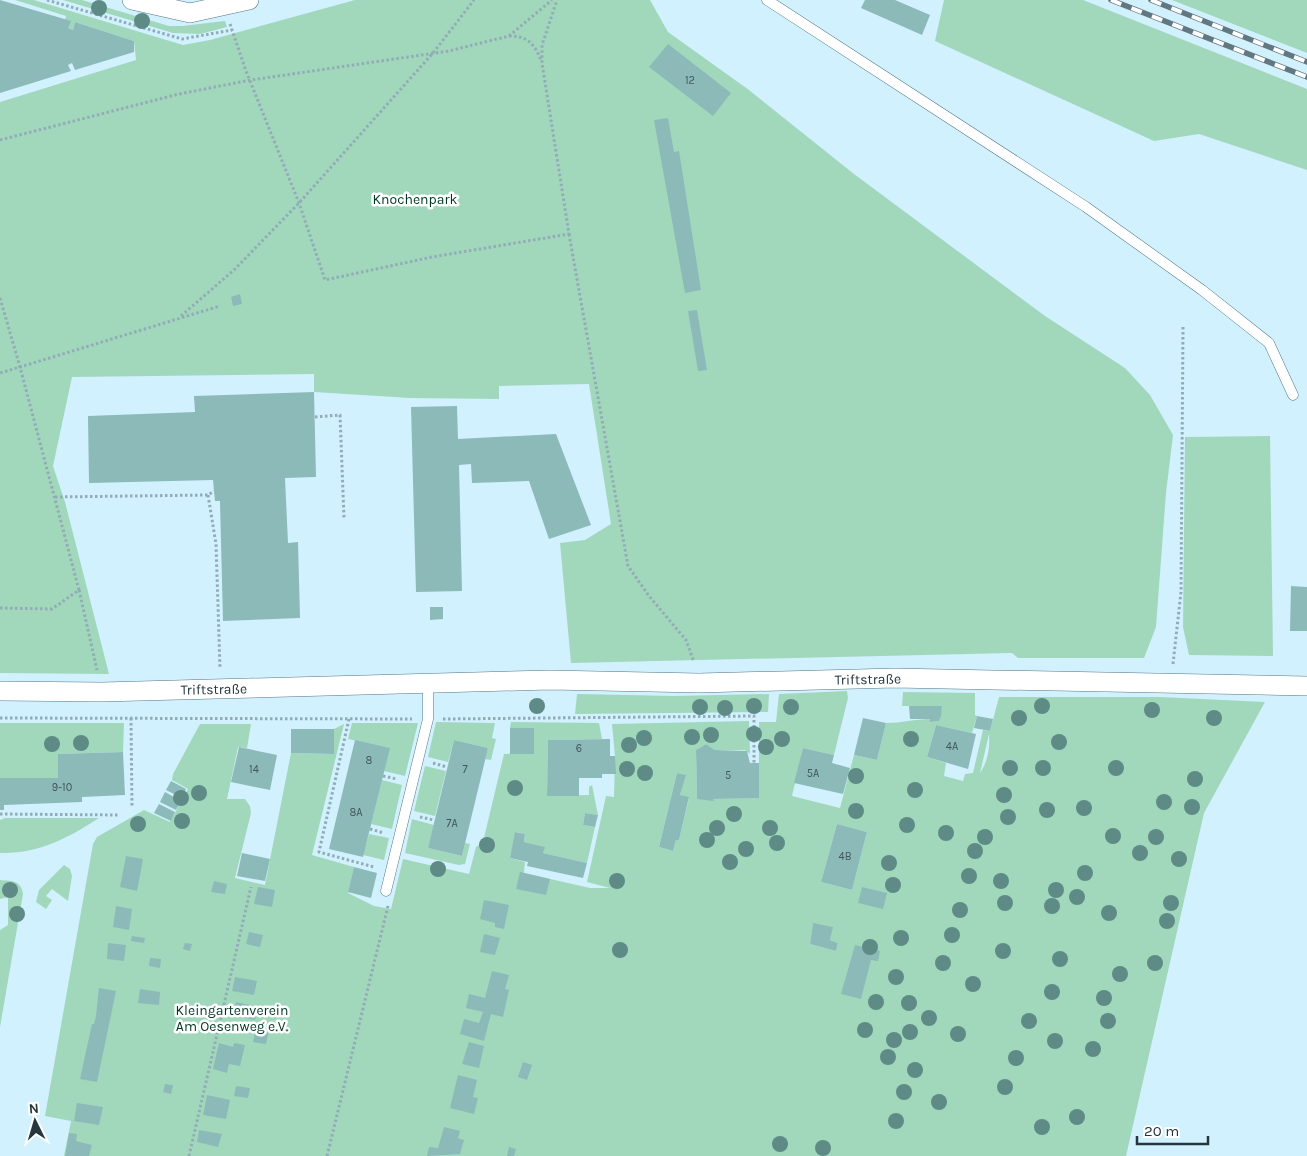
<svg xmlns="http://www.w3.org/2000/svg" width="1307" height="1156" viewBox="0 0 1307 1156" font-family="Karla,sans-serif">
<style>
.green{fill:#a1d8bc;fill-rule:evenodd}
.building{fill:#8cbab8}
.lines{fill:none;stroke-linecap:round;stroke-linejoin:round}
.lane-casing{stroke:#517786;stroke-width:11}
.street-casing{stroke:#517786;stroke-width:20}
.path{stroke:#92acb7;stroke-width:3;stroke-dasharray:2.5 2.5;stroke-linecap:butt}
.lane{stroke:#fff;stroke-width:10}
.street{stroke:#fff;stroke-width:19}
.rail-casing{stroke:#627881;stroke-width:5.5}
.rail{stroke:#fff;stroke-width:4;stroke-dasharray:11;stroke-linecap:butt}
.tree{fill:#5e8b86}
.labels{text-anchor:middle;stroke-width:5;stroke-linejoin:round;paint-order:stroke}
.number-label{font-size:11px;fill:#40575c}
.park-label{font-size:14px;fill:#003723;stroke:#fff}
.street-label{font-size:14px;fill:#26363d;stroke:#fff}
</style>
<rect width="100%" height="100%" fill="#d1f1ff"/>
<g class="green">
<path d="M15 0H34L183 45 210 40 355 0H650L668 32 749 90 854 174 1045 316 1125 368 1150 395 1173 435 1166 493 1156 627 1144 658H1018L1012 653 571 663 560 543 585 540 611 524 589 384 499 386V399L410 398 314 392V374L72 377 53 466 65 502 109 674 0 673V102L136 60 134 41 75 22 73 30 68 28 70 21 65 20 66 16Z"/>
<path d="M63 0H82L169 26H182L225 21 227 27 200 34 173 33Z"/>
<path d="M944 0H1083L1307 89V170L1199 134 1154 141 935 41Z"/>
<path d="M1172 0H1307V53Z"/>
<path d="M1270 436 1273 656 1189 655 1183 627 1185 437Z"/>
<path d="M847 691 848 698 834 755 803 748 792 796 840 808 854 755 877 760 886 723C901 723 915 719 930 719V722L939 721 942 706H902L903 692 975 693V715L977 716 972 733 936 725 927 757 946 763 944 776 963 781 965 774 973 773 983 730 990 731 999 697H1160L1265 702 1204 813 1126 1156H64L71 1121 45 1116 93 844 97 837 144 810 170 822 188 789 172 780 173 774 200 724H251L247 748 238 747 227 799H245L250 806 251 813 235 878 265 885 291 753 333 754 334 729 344 724 312 855 354 867 348 893 374 906 391 909 403 859 469 874 476 847 483 842 504 754 534 753V728H510L511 722 599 723 602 739 548 740 547 796 589 795V787L592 785 598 815 585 813 583 825 595 827 587 863 543 853 544 847 524 842 525 834 516 832 510 858 525 862 524 873 590 888H610L587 882 606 796 614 797 615 756 612 724 749 721 750 754 745 750H715L706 744 696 750 697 799 759 798V722H776L779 694ZM989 734C990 748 988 761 980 773ZM677 773 685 775 680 795 689 798 679 840H676L673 851 659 847ZM837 824 867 832 852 890 821 882ZM813 924 832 927 830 940 838 943 836 951 810 944Z"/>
<path d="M577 694 675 696 769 694 768 712 575 714Z"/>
<path d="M436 722 495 723 492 738 496 739 491 760 485 759 488 748 454 740 448 762 428 757Z"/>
<path d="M0 723H124L123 752 58 754V778H0Z"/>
<path d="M352 723H418L405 776 384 771 389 748 348 739Z"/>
<path d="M425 766 446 771 435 816 414 811Z"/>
<path d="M382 780 402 785 392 829 371 824Z"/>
<path d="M5 818H99C68 838 39 854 0 853V820Z"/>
<path d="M412 819 434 825 428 848 462 856 465 843 470 844 465 864 459 865 405 853Z"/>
<path d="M369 834 389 838 384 860 363 855Z"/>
<path d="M64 865 70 869 72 876 68 901 52 889 46 896 52 900 46 909 36 902 39 890Z"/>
<path d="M0 880C12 881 21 880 23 894L0 1027V930L8 925V897L0 899Z"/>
</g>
<g class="building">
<path d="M0 0 71 21 68 28 73 30 75 22 134 41V52L75 70 72 63 68 65 71 71 0 93Z"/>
<path d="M865 0H895L930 15 922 35 861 8Z"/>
<path d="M668 44 731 93 713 116 649 67Z"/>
<path d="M668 118 674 152 679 151 701 290 685 293 654 120Z"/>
<path d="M240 294 242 304 233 306 231 297Z"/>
<path d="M697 310 707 370 698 371 688 311Z"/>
<path d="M314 392 316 477 285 478 288 543 298 542 300 618 223 621 220 501H215L213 480 89 483 88 416 195 412 194 396Z"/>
<path d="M457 406 458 439 556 434 591 525 549 539 529 481 472 483 471 464 459 465 462 591 416 592 411 407Z"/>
<path d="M1291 586 1307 587V631H1290Z"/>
<path d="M430 607H443V619L430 620Z"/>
<path d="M909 706H942L941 716 939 721 930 722V719H910Z"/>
<path d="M977 716 993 719 990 731 974 728Z"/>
<path d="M863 718 886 723 877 760 854 755Z"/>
<path d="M936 725 976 734 968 769 927 757Z"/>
<rect x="510" y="728" width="24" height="26"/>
<path d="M291 729H334V754L291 753Z"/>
<path d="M610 739V756H615L616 774H602V778H579V796H547L548 740Z"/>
<path d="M355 740 390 748 363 857 329 849Z"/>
<path d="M454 740 488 748 462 856 428 848Z"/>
<path d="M706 744 715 750 747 751 750 763H759V798L713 799 714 801 697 799 696 750Z"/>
<path d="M239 747 277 755 270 790 231 782Z"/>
<path d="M803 748 834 755 832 763 850 768 843 794 794 783Z"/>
<path d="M123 752 125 795 82 797V802L4 805V810H0V778H58V754Z"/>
<path d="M677 773 686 775 680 795 689 797 679 840H676L673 851 659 847Z"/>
<path d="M171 781 186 789 182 798 166 790Z"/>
<path d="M165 792 181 801 176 810 160 802Z"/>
<path d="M159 804 175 812 171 821 154 813Z"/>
<path d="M585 813 598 815 595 827 583 825Z"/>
<path d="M837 824 867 832 852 890 821 882Z"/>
<path d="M515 832 525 834 524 842 545 847 543 853 587 863 583 878 527 866 528 862 510 858Z"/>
<path d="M242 853 270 859 265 881 237 876Z"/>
<path d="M126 856 143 859 137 891 120 887Z"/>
<path d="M354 867 377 873 371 898 348 892Z"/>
<path d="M520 872 550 879 546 895 516 889Z"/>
<path d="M214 881 227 884 225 894 211 892Z"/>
<path d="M258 887 275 890 272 907 254 904Z"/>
<path d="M862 887 887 893 883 909 858 903Z"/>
<path d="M484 900 509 905 504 929 495 927V923L480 919Z"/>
<path d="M116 906 132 909 129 930 113 927Z"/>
<path d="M813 923 833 927 830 940 838 943 836 951 810 944Z"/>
<path d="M249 932 263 935 260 947 246 944Z"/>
<path d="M484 934 500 938 495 955 480 952Z"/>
<path d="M132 936 145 938 144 943 131 941Z"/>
<path d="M108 943 126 945 124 961 107 959Z"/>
<path d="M185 943 192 944 190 951 183 949Z"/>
<path d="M855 945 880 951 878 961 871 960 861 999 841 994Z"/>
<path d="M150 958 161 959 160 968 149 966Z"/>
<path d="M492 971 509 975 505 989 509 990 503 1017 491 1014 484 1041 460 1034 464 1019 479 1023 483 1012 466 1008 469 994 485 998Z"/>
<path d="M235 977 257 981 254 995 232 991Z"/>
<path d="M99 988 116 991 97 1082 80 1079 92 1024H94L96 1016Z"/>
<path d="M140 989 160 992 159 1005 138 1003Z"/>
<path d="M236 1002 258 1007 255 1020 233 1016Z"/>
<path d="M256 1027 269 1030 266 1044 253 1042Z"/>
<path d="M469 1042 484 1046 479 1068 462 1064Z"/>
<path d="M219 1043 233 1047 234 1043 245 1045 240 1066 229 1064 227 1073 213 1069Z"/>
<path d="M523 1062 532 1065 527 1080 518 1077Z"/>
<path d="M458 1075 477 1080 473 1097 478 1098 474 1114 450 1108Z"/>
<path d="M165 1084 173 1085 171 1094 163 1092Z"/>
<path d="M236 1086 250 1088 248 1098 234 1096Z"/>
<path d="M207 1095 230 1100 226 1119 203 1115Z"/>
<path d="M77 1103 103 1107 99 1125 74 1121Z"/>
<path d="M444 1127 460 1131 458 1138 464 1140 460 1154 427 1156 429 1147 438 1148Z"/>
<path d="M199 1130 222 1134 218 1147 197 1142Z"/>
<path d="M69 1133 77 1134 76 1141 92 1145 89 1156H65Z"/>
<path d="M509 1147 516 1149 514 1156H507Z"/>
</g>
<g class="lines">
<g class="lane-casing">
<g id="lane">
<path d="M767 0 1086 207 1202 290 1269 343 1293 395"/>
<path d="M386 891 428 719V685"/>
</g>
</g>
<g class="street-casing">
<g id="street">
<path d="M132 0 190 13 249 0"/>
<path d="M0 691 102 692 550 680 699 683 895 678 1307 686"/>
</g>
</g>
<g class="path">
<path d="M47 0 182 39 232 30"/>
<path d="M230 24 246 71 299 203 325 280 432 257 569 234 542 63V45L557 0"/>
<path d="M509 36C527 36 534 43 541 60"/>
<path d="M0 140 179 94 251 80 449 51 509 36 552 0"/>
<path d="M569 234 628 566 649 596 686 640 694 662"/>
<path d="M0 298 20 367 0 373"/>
<path d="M181 316 234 270 299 203 433 53 474 0"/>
<path d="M315 417 340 415 344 518"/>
<path d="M208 495 216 544 220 668"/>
<path d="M55 497 208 495 214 491"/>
<path d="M79 590 97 670"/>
<path d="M0 608 52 609 79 590 20 367 220 306"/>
<path d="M1173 664 1181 592 1183 327"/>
<path d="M0 718 412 719"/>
<path d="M131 718 132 808"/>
<path d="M349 719 319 852 374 867"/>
<path d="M443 719 754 716V763"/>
<path d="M433 763 447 767"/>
<path d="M383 776 397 779"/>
<path d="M0 814 120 815"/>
<path d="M420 817 434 820"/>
<path d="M370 829 384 833"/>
<path d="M189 1156 251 887"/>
<path d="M327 1156 388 906"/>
</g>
<use href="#lane" class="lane"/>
<use href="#street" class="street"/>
<g class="rail-casing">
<g id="rail">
<path d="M1111 0 1307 77"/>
<path d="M1151 0 1307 62"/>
</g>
</g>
<use href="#rail" class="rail"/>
</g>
<g class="tree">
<circle cx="99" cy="8" r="8"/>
<circle cx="142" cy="21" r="8"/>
<circle cx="537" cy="706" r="8"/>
<circle cx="754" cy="706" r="8"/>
<circle cx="1042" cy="706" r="8"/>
<circle cx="700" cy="707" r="8"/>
<circle cx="791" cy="707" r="8"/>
<circle cx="725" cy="708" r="8"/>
<circle cx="1152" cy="710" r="8"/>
<circle cx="1019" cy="718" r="8"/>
<circle cx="1214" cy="718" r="8"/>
<circle cx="754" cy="734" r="8"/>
<circle cx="711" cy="735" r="8"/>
<circle cx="692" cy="737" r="8"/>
<circle cx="644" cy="738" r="8"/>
<circle cx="782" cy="739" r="8"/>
<circle cx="911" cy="739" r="8"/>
<circle cx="1059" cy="742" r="8"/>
<circle cx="81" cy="743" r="8"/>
<circle cx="52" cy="744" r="8"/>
<circle cx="629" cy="745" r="8"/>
<circle cx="766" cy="747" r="8"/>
<circle cx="1010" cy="768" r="8"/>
<circle cx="1043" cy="768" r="8"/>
<circle cx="1116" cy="768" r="8"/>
<circle cx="627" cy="769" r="8"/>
<circle cx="645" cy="773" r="8"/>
<circle cx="856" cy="776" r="8"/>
<circle cx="1195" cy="779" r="8"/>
<circle cx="515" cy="788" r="8"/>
<circle cx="915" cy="790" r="8"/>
<circle cx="199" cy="793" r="8"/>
<circle cx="1004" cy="795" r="8"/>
<circle cx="181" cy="798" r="8"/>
<circle cx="1164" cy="802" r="8"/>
<circle cx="1192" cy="807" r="8"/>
<circle cx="1084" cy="808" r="8"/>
<circle cx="1047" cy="810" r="8"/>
<circle cx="856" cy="811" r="8"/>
<circle cx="734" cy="814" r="8"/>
<circle cx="1008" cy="817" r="8"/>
<circle cx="182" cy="821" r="8"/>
<circle cx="138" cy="824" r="8"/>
<circle cx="907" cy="825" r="8"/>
<circle cx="717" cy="828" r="8"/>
<circle cx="770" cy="828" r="8"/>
<circle cx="946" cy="833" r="8"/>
<circle cx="1113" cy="836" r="8"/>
<circle cx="985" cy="837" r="8"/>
<circle cx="1156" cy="837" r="8"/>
<circle cx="707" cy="840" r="8"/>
<circle cx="777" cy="843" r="8"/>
<circle cx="487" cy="845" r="8"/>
<circle cx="746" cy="849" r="8"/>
<circle cx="975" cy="851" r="8"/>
<circle cx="1140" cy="853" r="8"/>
<circle cx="1179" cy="859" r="8"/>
<circle cx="730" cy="862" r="8"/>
<circle cx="889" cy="863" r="8"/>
<circle cx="438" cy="869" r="8"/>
<circle cx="1085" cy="873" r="8"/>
<circle cx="969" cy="876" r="8"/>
<circle cx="617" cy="881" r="8"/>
<circle cx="1001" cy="881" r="8"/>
<circle cx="893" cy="885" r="8"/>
<circle cx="10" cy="890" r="8"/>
<circle cx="1056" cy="890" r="8"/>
<circle cx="1077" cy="897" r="8"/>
<circle cx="1005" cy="903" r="8"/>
<circle cx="1171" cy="903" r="8"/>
<circle cx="1052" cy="906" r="8"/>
<circle cx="960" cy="910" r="8"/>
<circle cx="1109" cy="913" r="8"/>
<circle cx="17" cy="914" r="8"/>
<circle cx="1167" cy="921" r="8"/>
<circle cx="952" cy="935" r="8"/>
<circle cx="901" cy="938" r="8"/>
<circle cx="870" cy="947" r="8"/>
<circle cx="620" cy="950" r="8"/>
<circle cx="1003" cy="951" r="8"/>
<circle cx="1060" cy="959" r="8"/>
<circle cx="943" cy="963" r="8"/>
<circle cx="1155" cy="963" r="8"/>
<circle cx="1120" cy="974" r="8"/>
<circle cx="896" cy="977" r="8"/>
<circle cx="973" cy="984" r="8"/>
<circle cx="1052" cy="992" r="8"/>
<circle cx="1104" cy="998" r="8"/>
<circle cx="876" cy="1002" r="8"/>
<circle cx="909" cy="1003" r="8"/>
<circle cx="929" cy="1018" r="8"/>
<circle cx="1029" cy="1021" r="8"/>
<circle cx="1108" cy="1021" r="8"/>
<circle cx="865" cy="1030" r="8"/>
<circle cx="910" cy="1032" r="8"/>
<circle cx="958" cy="1034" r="8"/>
<circle cx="894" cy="1040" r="8"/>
<circle cx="1055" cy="1041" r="8"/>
<circle cx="1093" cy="1049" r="8"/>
<circle cx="888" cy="1057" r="8"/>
<circle cx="1016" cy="1058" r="8"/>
<circle cx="915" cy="1070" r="8"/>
<circle cx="1005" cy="1087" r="8"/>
<circle cx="904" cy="1092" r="8"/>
<circle cx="939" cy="1102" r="8"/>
<circle cx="1077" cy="1117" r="8"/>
<circle cx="896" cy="1121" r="8"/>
<circle cx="1042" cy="1127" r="8"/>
<circle cx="780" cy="1144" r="8"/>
<circle cx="823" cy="1148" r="8"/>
</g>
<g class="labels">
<g class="number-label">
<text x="690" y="84">12</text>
<text x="952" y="750">4A</text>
<text x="579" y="752">6</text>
<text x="369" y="764">8</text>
<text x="254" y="773">14</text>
<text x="465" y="773">7</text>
<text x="813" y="777">5A</text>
<text x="728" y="779">5</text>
<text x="62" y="791">9-10</text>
<text x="356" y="816">8A</text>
<text x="452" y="827">7A</text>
<text x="845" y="860">4B</text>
</g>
<g class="park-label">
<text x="415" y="204">Knochenpark</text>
<text x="232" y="1015">Kleingartenverein<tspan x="232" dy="16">Am Oesenweg e.V.</tspan></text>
</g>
<g class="street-label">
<text transform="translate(868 679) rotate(-1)" y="5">Triftstraße</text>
<text transform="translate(214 689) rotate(-1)" y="5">Triftstraße</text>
</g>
</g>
<g transform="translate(35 1121) rotate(355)" stroke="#ffffff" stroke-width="4" paint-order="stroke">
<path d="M0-4L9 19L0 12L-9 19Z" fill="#26363d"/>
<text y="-8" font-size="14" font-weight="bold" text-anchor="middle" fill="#26363d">N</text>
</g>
<path d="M1137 1136v8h71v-8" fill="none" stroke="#26363d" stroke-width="2.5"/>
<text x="1144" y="1136" font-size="15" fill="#26363d" stroke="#ffffff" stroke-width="4" paint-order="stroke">20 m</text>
</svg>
